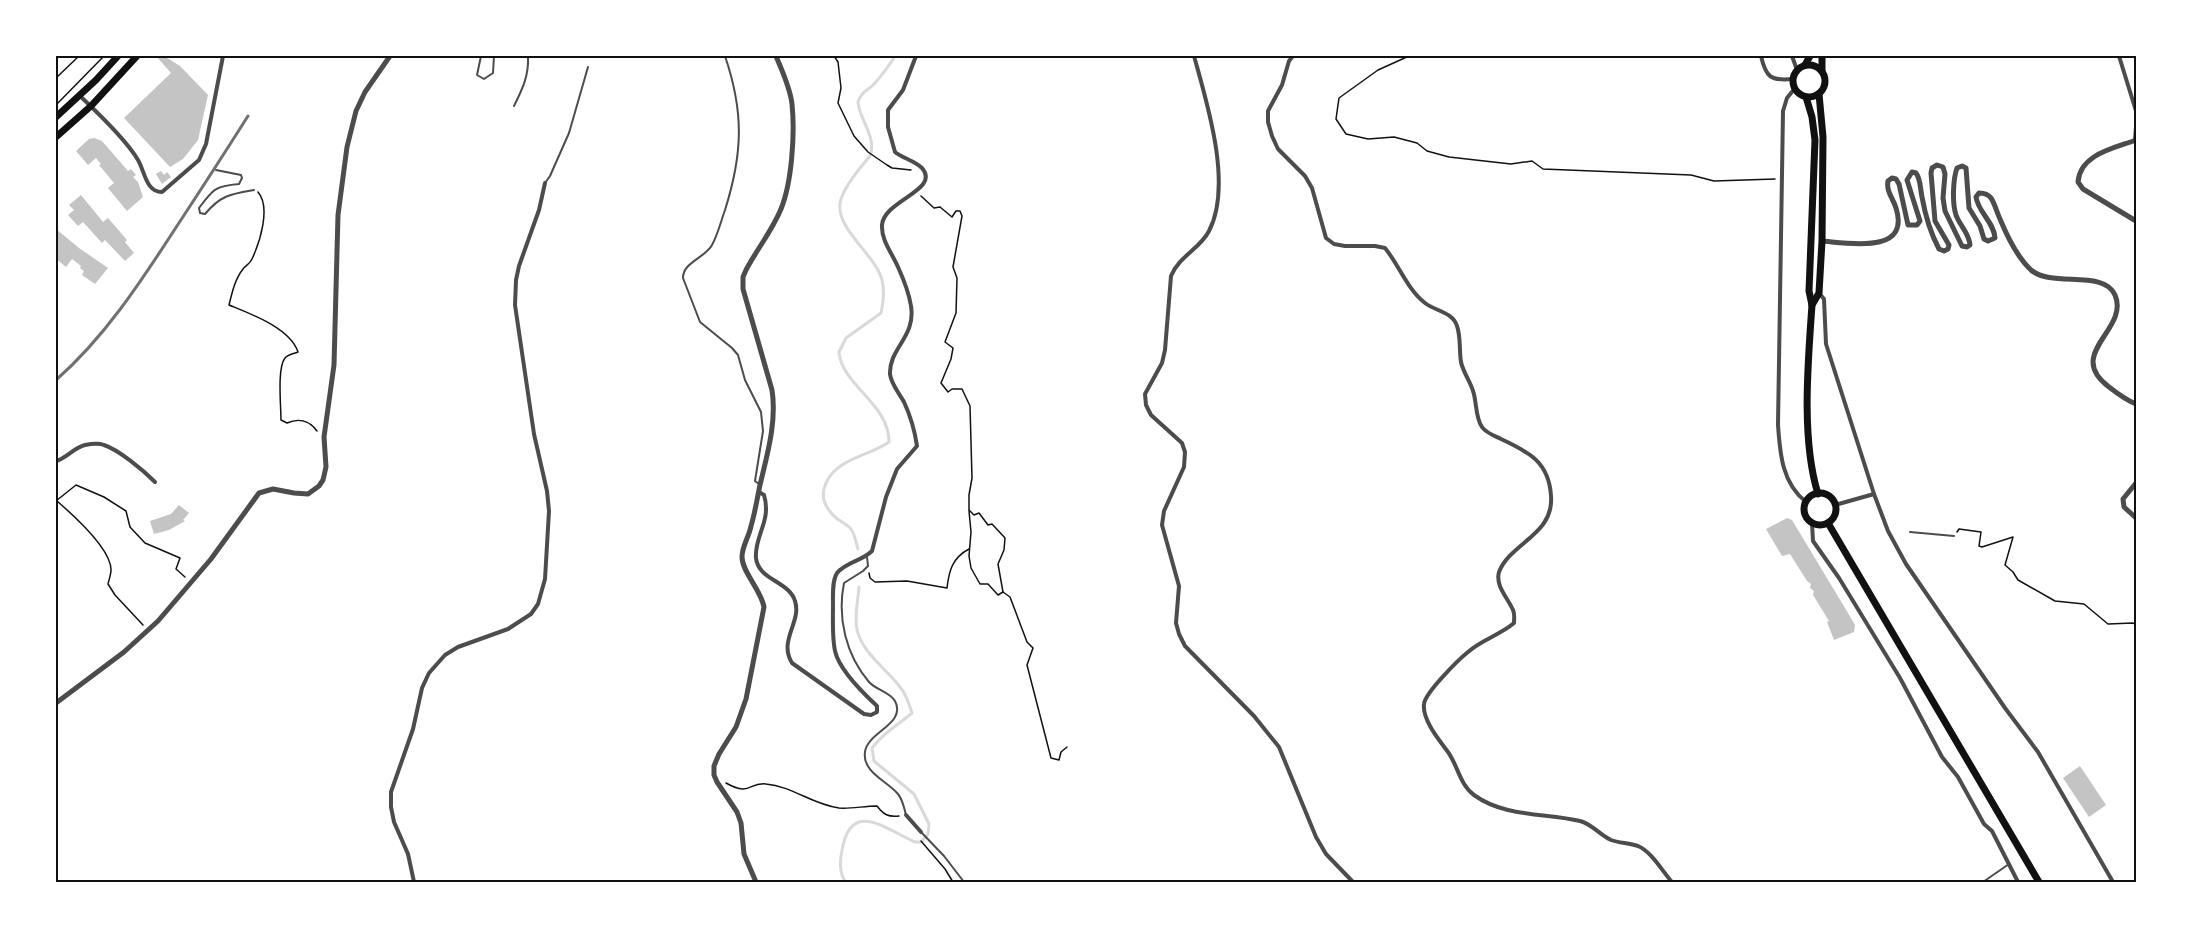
<svg xmlns="http://www.w3.org/2000/svg" width="2192" height="938" viewBox="0 0 2192 938" font-family="'Fira Sans',sans-serif">
<style>
.lines{fill:none;stroke-linecap:round;stroke-linejoin:round}
.stream{stroke:#d9d9d9;stroke-width:3}
.building{fill:#c4c4c4}
.path{stroke:#111;stroke-width:1.5}
.service{stroke:#4c4c4c;stroke-width:2}
.minor{stroke:#4c4c4c;stroke-width:4}
.tertiary{stroke:#4c4c4c;stroke-width:5}
.primary{stroke:#111;stroke-width:7}
.rail{stroke:#707070;stroke-width:3}
.neatline{fill:none;stroke:#111;stroke-width:2}
</style>
<rect width="100%" height="100%" fill="#fff"/>
<g class="lines">
<g class="stream">
<path d="M858 549C856 543 855 533 850 528 845 523 837 520 832 514 825 506 822 499 824 489 831 459 868 457 889 442 889 403 842 386 839 352L846 338 881 313C883 302 885 292 882 280 875 253 832 227 841 199 846 184 860 168 870 156 877 136 860 122 858 102 862 91 866 92 874 84 882 75 889 66 895 56"/>
<path d="M846 882C839 874 840 860 842 850 851 798 887 830 915 842H921L928 834 929 824 914 794 874 761 872 748C885 731 897 726 912 713 909 703 906 694 900 687 886 668 863 654 857 630 854 616 858 602 859 587"/>
</g>
</g>
<g class="building">
<path d="M158 56H164L180 66 208 95 198 140 183 159 170 167 124 118 171 73 157 57Z"/>
<path d="M94 138 102 141 128 171 131 169 136 175 133 177 138 182 143 197 127 211 108 188 114 183 99 165 101 164 96 158 88 165 76 151 89 139Z"/>
<path d="M161 171 164 175 167 172 171 177 162 184 156 174Z"/>
<path d="M81 195 103 222 108 218 127 240 125 242 134 253 125 261 105 240 102 243 83 222 78 226 68 215 74 210 69 205Z"/>
<path d="M56 229 79 248 108 268 95 284 82 275 84 271 80 268 81 266 72 259 66 267 56 259Z"/>
<path d="M179 505 189 513 183 520 185 521 169 530 154 534 150 521 171 514Z"/>
<path d="M1787 518 1792 520 1848 613 1855 625 1854 632 1834 640 1827 622 1829 621 1813 595 1814 591 1810 588 1811 584 1807 581 1790 554 1782 556 1766 529Z"/>
<path d="M2080 766 2106 805 2089 817 2063 778Z"/>
</g>
<g class="lines">
<g class="path">
<path d="M834 56 838 62 841 88 838 103 854 136 868 152 887 165 892 168 911 170"/>
<path d="M1409 56 1378 70 1339 98 1336 119 1346 134 1368 139 1394 137 1417 143 1427 151 1449 157 1511 164 1532 161 1543 169 1691 175 1714 181 1775 179"/>
<path d="M56 78 79 56"/>
<path d="M56 105 104 56"/>
<path d="M258 192C271 207 260 242 252 259 250 264 246 265 243 269 235 279 232 293 229 305 251 314 290 328 298 352 293 354 288 354 285 358 277 368 281 406 281 420L287 423C298 418 309 420 317 431"/>
<path d="M921 196 934 208 940 207 952 217 956 211H960L962 216 953 267 957 278 956 313 945 342 953 348 951 359 941 383 948 392 952 389H962L970 406 972 478 969 495V510L974 515 979 513 988 525 992 524 1005 538 1004 550 998 564 1003 592 1010 597 1027 642 1033 648 1027 665 1051 758 1059 760 1061 752 1067 747"/>
<path d="M56 501 76 485 104 497 126 511 130 527 145 543 180 558 176 569 185 577"/>
<path d="M57 501C72 514 111 549 111 570 111 574 109 580 108 584L115 595 143 625"/>
<path d="M969 511 971 532 969 556 971 568 980 584H988L998 595 1003 592"/>
<path d="M1957 532 1959 529 1981 532 1979 546 1982 547 2013 537 2005 565 2013 572 2018 580 2055 601 2084 604 2108 624 2133 623 2136 625"/>
<path d="M869 573 870 578 875 582 907 581 947 588C949 571 952 558 969 549"/>
<path d="M726 783C751 797 748 782 766 784 792 786 813 805 839 808 851 809 864 806 877 806 884 815 888 817 899 816"/>
<path d="M921 841 945 869 953 882"/>
</g>
<g class="service">
<path d="M481 56 477 75 484 79 493 73 494 56"/>
<path d="M725 56C744 112 743 153 725 210 721 221 718 234 712 245 705 258 683 262 683 278L700 322 732 348 738 355 745 380 761 412 763 431 755 481 760 485"/>
<path d="M514 106C523 88 529 75 528 56"/>
<path d="M216 170 241 175 242 178 239 184C215 186 213 189 199 208L200 213 205 214C221 195 231 194 254 190"/>
<path d="M545 183 550 176 569 133 588 67"/>
<path d="M1910 532 1954 536"/>
<path d="M867 557 868 566 863 571 844 583C837 618 846 655 869 682 876 690 890 692 895 701 907 724 867 732 865 752 862 772 887 781 898 794 903 800 904 808 906 815"/>
<path d="M921 832 944 856 964 882"/>
<path d="M1983 882 2009 864"/>
</g>
<g class="minor">
<path d="M1194 56C1207 103 1233 185 1209 231 1200 249 1179 256 1171 276L1165 350 1162 363 1145 394 1146 405 1151 415 1182 443 1185 452 1184 467 1164 511 1162 525 1179 586 1176 623 1179 634 1185 646 1254 716 1279 747 1316 837 1326 854 1353 882"/>
<path d="M1293 56 1289 61 1282 85 1268 111V122L1272 136 1278 149 1305 176 1312 188 1326 238 1334 244 1345 246H1375L1385 248C1399 265 1407 289 1425 303 1435 311 1453 312 1457 326 1461 337 1459 350 1461 362 1463 372 1470 381 1473 391 1477 402 1475 417 1482 427 1486 433 1495 436 1501 439 1529 452 1549 462 1551 496 1554 535 1511 542 1499 572 1495 586 1508 598 1513 610 1515 614 1514 618 1514 623 1500 635 1481 640 1468 652 1458 660 1425 693 1424 704 1422 720 1440 741 1448 752 1458 766 1460 785 1474 795 1504 817 1545 813 1580 821 1592 824 1600 835 1611 840 1619 843 1629 843 1638 846 1652 852 1662 871 1672 882"/>
<path d="M1761 56C1766 78 1771 81 1793 79"/>
<path d="M1792 56 1797 70"/>
<path d="M2119 56 2136 111"/>
<path d="M1795 88 1787 98 1783 111 1778 425C1780 454 1782 483 1806 502"/>
<path d="M80 96C97 112 127 141 138 160 145 172 146 192 162 192L199 160 206 144 223 56"/>
<path d="M2135 140 2136 127"/>
<path d="M1819 293 1824 299 1826 344 1874 494 1888 531 1906 564 2005 708 2038 752 2113 882"/>
<path d="M56 461C67 458 73 448 85 445 90 444 99 443 104 445 119 450 143 470 155 482"/>
<path d="M759 492 764 495C772 521 754 536 756 558 758 580 789 581 795 601 802 622 778 640 792 663L864 714 871 715 877 712V706C864 694 839 669 835 651 832 637 833 620 833 605 833 595 832 581 837 573 846 562 862 561 872 551L886 497 897 469 917 446C915 432 910 415 904 402 899 393 891 384 890 374 889 348 916 337 911 306 909 293 903 278 898 267 892 253 881 240 882 225 884 200 941 190 922 168 915 161 902 158 895 152L888 127V110L903 90 916 56"/>
<path d="M1835 505 1874 494"/>
<path d="M1812 523 1813 541 1839 578 1900 678 1942 757 1958 777 1984 824 1992 831 2018 882"/>
<path d="M906 815 921 832"/>
<path d="M414 882 408 854 394 822 391 807V792L413 729 422 688 429 673 445 655 458 647 508 629 531 614 538 604 545 579 549 511 547 491 534 434 515 305 516 280 519 266 539 210 545 183"/>
</g>
<g class="tertiary">
<path d="M2136 140C2115 148 2080 154 2078 182L2083 189 2136 221"/>
<path d="M1822 241C1848 243 1911 255 1896 208 1893 198 1886 192 1888 181L1892 178 1896 179 1899 184 1908 225H1917L1920 221 1907 180 1912 172 1916 173C1921 180 1920 188 1922 197 1925 214 1931 234 1939 249L1944 251 1948 249 1949 245 1935 221 1931 173 1932 168 1937 165 1943 167 1945 174 1943 198 1945 211 1962 246 1967 247 1970 245C1969 233 1960 226 1956 215 1952 203 1953 179 1957 168L1962 166 1966 168 1969 208 1980 226 1984 239 1988 241 1995 238C1994 222 1978 212 1976 197L1979 193C1985 193 1988 194 1991 198 1995 204 1997 213 2000 219 2007 236 2018 258 2031 270 2052 288 2104 269 2115 295 2130 330 2064 353 2109 387 2118 394 2126 400 2136 404"/>
<path d="M2136 483 2123 499 2124 507 2136 518"/>
<path d="M56 703 124 652 158 621 211 559 259 493 273 489 294 493 308 494 319 486 323 480 326 467 324 437 334 365 338 215 347 147 356 111 365 92 390 56"/>
<path d="M756 882 744 854 741 823 737 812 717 782 714 775V766L719 754 736 727 746 699 764 607C761 590 742 572 742 557 742 546 749 537 751 526 755 513 757 499 760 485 767 455 777 422 772 390L743 289V277L746 270C757 249 772 231 781 209 792 182 795 133 792 104 790 87 782 71 776 56"/>
</g>
<g class="primary">
<path d="M1805 65 1810 56"/>
<circle cx="1809" cy="81" r="16"/>
<path d="M1822 71V56"/>
<path d="M1806 97 1812 117 1815 140 1809 291 1812 305C1808 362 1801 439 1818 494"/>
<path d="M56 117 96 80 118 56"/>
<path d="M56 137 91 106 137 56"/>
<path d="M1812 305 1819 293 1822 241 1823 137 1819 94"/>
<circle cx="1820" cy="509" r="16"/>
<path d="M1828 523 2039 882"/>
</g>
<path class="rail" d="M56 380C104 338 140 283 175 229 200 191 224 154 248 116"/>
</g>
<rect width="2192" height="938" fill="none" stroke="#ffffff" stroke-width="114"/>
<rect x="57" y="57" width="2078" height="824" class="neatline"/>
</svg>
